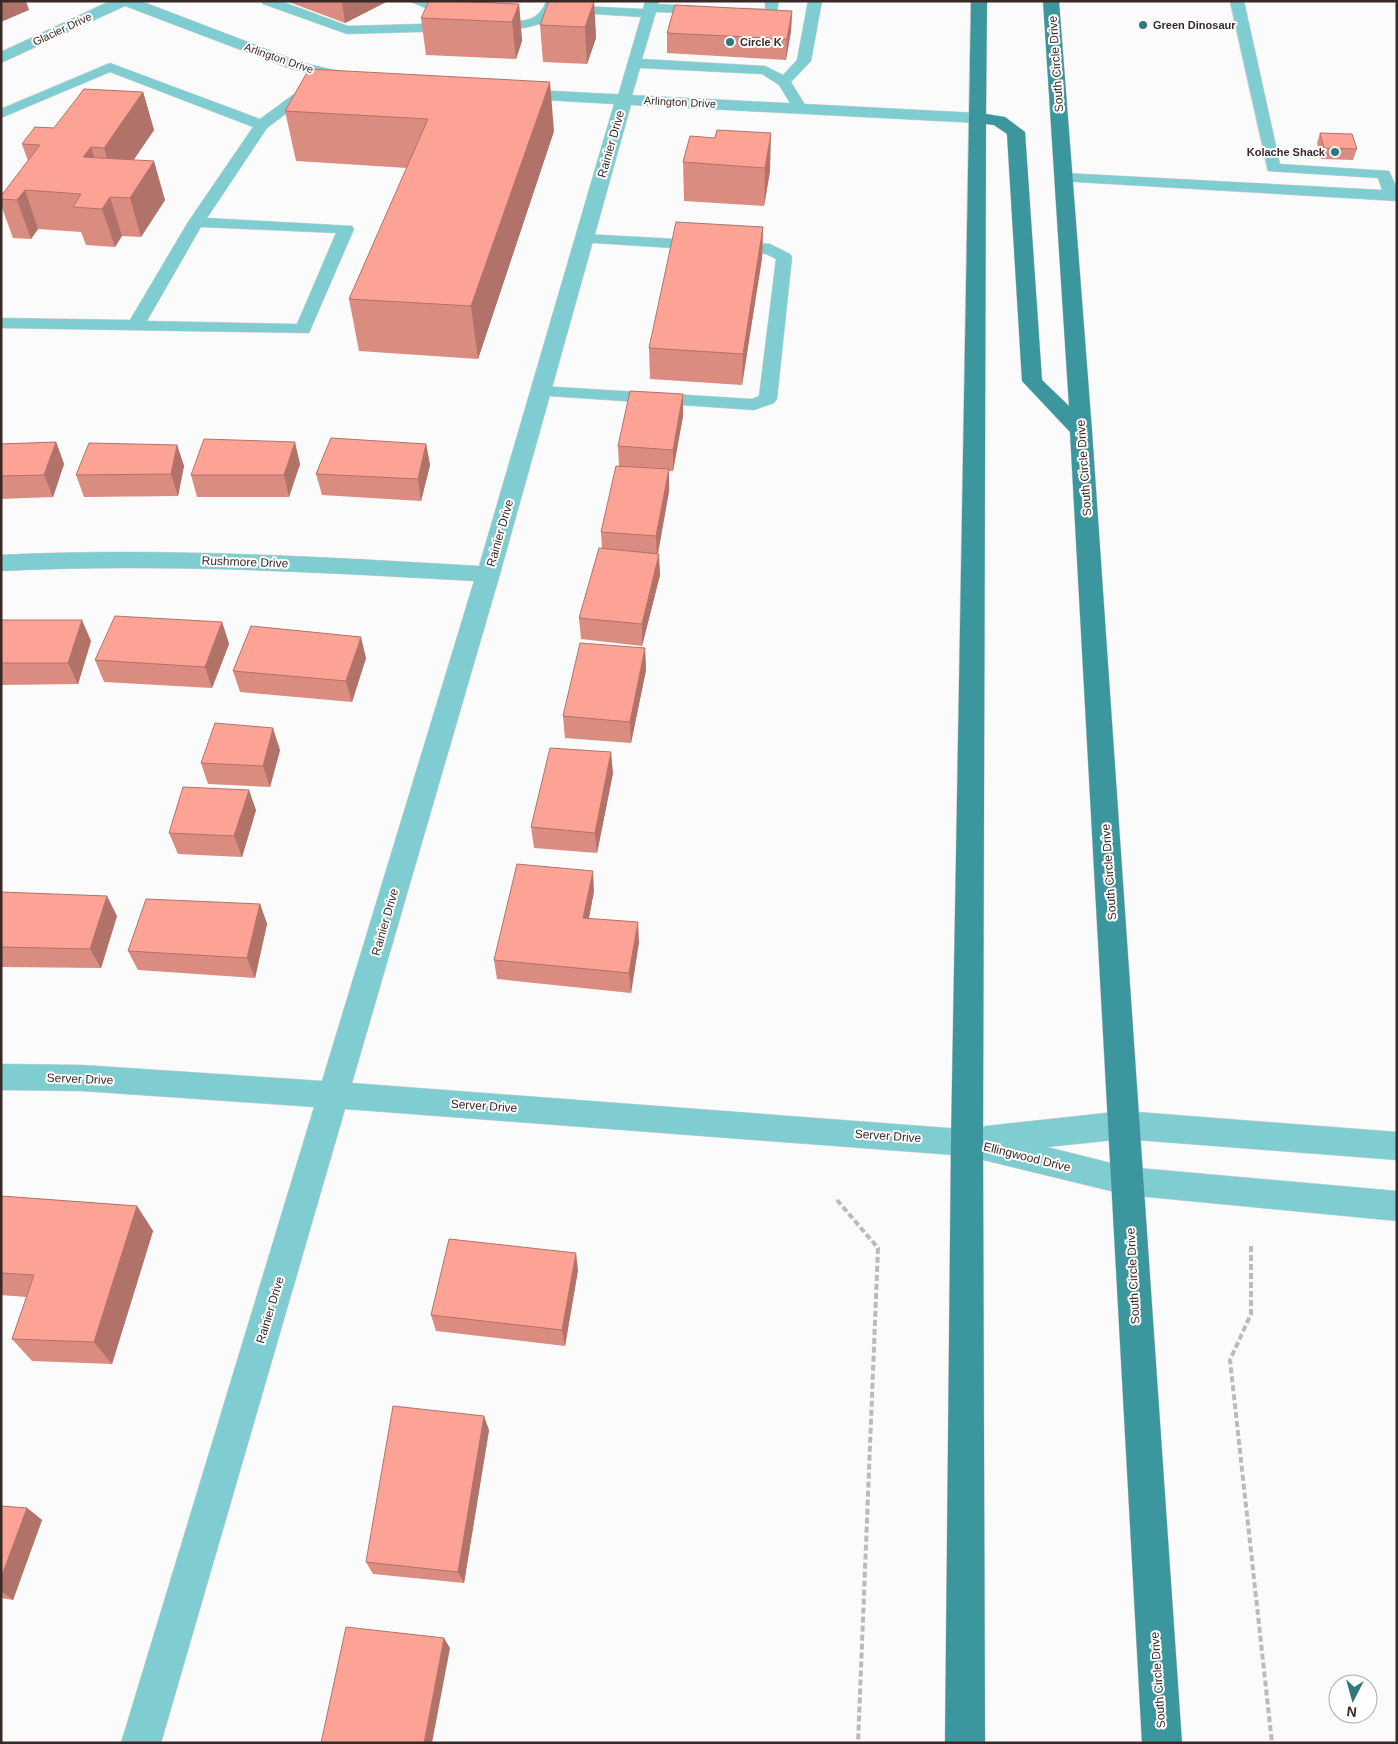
<svg xmlns="http://www.w3.org/2000/svg" width="1398" height="1744" viewBox="0 0 1398 1744" font-family="Arial,sans-serif">
<style>
.lines{fill:none;stroke-linecap:round;stroke-linejoin:round}
.service-casing{stroke:#d8d5d5;stroke-width:1}
.minor-casing{stroke:#d8d5d5;stroke-width:1}
.primary-casing{stroke:#d8d5d5;stroke-width:1}
.path{stroke:#bebab9;stroke-width:4;stroke-dasharray:6 3;stroke-linecap:butt}
.service{fill:#7fccd1;fill-rule:evenodd}
.minor{fill:#7fccd1;fill-rule:evenodd}
.primary{fill:#3b979d;fill-rule:evenodd}
.wall{fill:#da8c81}
.shaded-wall{fill:#b17269}
.building{fill:#fda396;stroke:#b17269}
.poi-dot{fill:#2f787d;stroke:#fff;stroke-width:2}
.labels{text-anchor:middle;stroke-width:4;stroke-linejoin:round;paint-order:stroke}
.far-poi-label{font-size:11px;font-weight:bold;fill:#382926;stroke:#fff;text-anchor:start}
.far-street-label{font-size:11px;fill:#382926;stroke:#fff}
.street-label{font-size:12px;fill:#382926;stroke:#fff}
</style>
<rect width="100%" height="100%" fill="#fbfbfb"/>
<g class="lines">
<g class="service-casing">
<g id="service">
<path d="M261 1H281L348 26 454 23 461 27 454 31 347 34 263 4Z"/>
<path d="M409 1H429L462 13 464 16 457 20 452 19Z"/>
<path d="M546 1H560L558 5 643 9 645 1H659L658 4 711 7 713 10 706 14 656 12 642 59 765 66 783 75 797 60 808 1H822L811 61 791 82 807 108 800 112 795 111 779 85 762 74 640 68 631 99 629 102H619L617 99 641 17 562 12 557 10C553 16 548 20 542 23 531 28 491 35 483 26 496 11 534 36 546 1Z"/>
<path d="M765 1H779L776 16H742L735 12 742 8 765 9Z"/>
<path d="M1230 1H1244L1280 164 1389 171 1397 188V201L1059 181 1056 178 1064 173 1382 190 1378 178 1268 171Z"/>
<path d="M110 63 260 119 309 83H319L321 86 319 89 267 128 207 218 352 226 354 229 309 333 1 328V318L130 320 188 222 253 127 110 72 1 118V109ZM201 227 336 233 297 324 147 321Z"/>
<path d="M584 234 770 244 790 254 792 257 777 399 774 403 754 410 535 395 532 391 535 387 541 386 752 399 759 396 776 259 766 254 578 242 576 239 578 236Z"/>
</g>
</g>
<g class="minor-casing">
<g id="minor">
<path d="M110 1H141L300 62 351 74 353 78 351 82 345 83 288 68 125 6 1 63V52Z"/>
<path d="M515 89 978 113 984 114 987 118 984 122 978 123 631 105 500 574 352 1083 975 1130 986 1126 1124 1111 1397 1132V1160L1124 1139 1047 1147 1127 1167 1397 1191V1221L1127 1195 967 1156 345 1109 161 1743H121L314 1107 82 1091 1 1090V1064L82 1065 322 1081 474 581C316 572 159 563 1 571V555C161 547 319 557 479 566L614 104 509 98 507 94 509 90Z"/>
</g>
</g>
<g class="primary-casing">
<path id="primary" d="M971 1H987L986 114 1005 117 1025 132 1042 380 1069 406 1043 1H1059L1092 431 1182 1743H1142L1070 432 1022 381 1007 134 994 125 986 124 983 1142 985 1743H945L951 1142Z"/>
</g>
<g class="path">
<path d="M837 1200 878 1248 858 1743"/>
<path d="M1251 1246V1314L1230 1360 1272 1743"/>
</g>
<use href="#service" class="service"/>
<use href="#minor" class="minor"/>
<use href="#primary" class="primary"/>
</g>
<g class="wall">
<path d="M286 1H388L345 23Z"/>
<path d="M594 2 596 38 587 64 543 62 540 25Z"/>
<path d="M519 4 522 41 516 59 426 55 421 18Z"/>
<path d="M792 11 791 31 786 60 667 53V33Z"/>
<path d="M309 69 554 131 478 359 359 351 349 299 407 168 296 161 285 111Z"/>
<path d="M143 92 154 130 133 160 165 200 141 237 122 236 115 247 86 245 81 232 38 229 31 239 13 238 1 205V196L28 161 22 144Z"/>
<path d="M717 130 770 171 764 206 684 201 683 162 715 138Z"/>
<path d="M1320 133 1357 149 1353 160 1321 159 1317 143Z"/>
<path d="M763 227 762 258 742 385 650 379 649 348Z"/>
<path d="M683 416 673 471H669V491L658 554 660 575 642 646 581 639 579 618 602 548 601 532 619 466 618 446Z"/>
<path d="M56 442 64 464 53 497 1 499V444Z"/>
<path d="M426 444 430 465 421 501 322 495 316 474Z"/>
<path d="M177 445 184 466 178 496 84 497 76 475Z"/>
<path d="M300 464 289 497H197L191 475Z"/>
<path d="M1 620 91 641 78 684 1 685Z"/>
<path d="M222 622 229 644 212 688 104 682 95 660Z"/>
<path d="M645 648 646 670 631 743 565 738 563 716Z"/>
<path d="M366 658 352 702 240 692 233 671Z"/>
<path d="M280 750 270 787 208 784 201 763Z"/>
<path d="M613 773 597 853 534 848 531 827Z"/>
<path d="M256 810 242 857 178 854 169 833Z"/>
<path d="M594 891 589 918 639 942 631 993 497 979 494 960Z"/>
<path d="M1 892 117 916 101 968 1 967Z"/>
<path d="M260 904 267 924 255 978 138 970 128 951Z"/>
<path d="M1 1196 137 1206 153 1231 112 1364 32 1361 12 1339 27 1297 1 1295Z"/>
<path d="M578 1270 565 1346 436 1331 431 1315Z"/>
<path d="M489 1430 464 1583 373 1574 366 1562Z"/>
<path d="M1 1506 27 1508 42 1520 13 1600 1 1598Z"/>
</g>
<g class="shaded-wall">
<path d="M1 1H26L29 10 1 22Z"/>
<path d="M342 1H388L345 23Z"/>
<path d="M594 2 596 38 587 64 585 27Z"/>
<path d="M519 4 522 41 516 59 512 22Z"/>
<path d="M792 11 791 31 786 60 787 39Z"/>
<path d="M550 82 554 131 478 359 471 306Z"/>
<path d="M143 92 154 130 116 186 104 148Z"/>
<path d="M771 133 770 171 764 206 765 168Z"/>
<path d="M91 147 103 185 83 157Z"/>
<path d="M154 161 165 200 141 237 130 198Z"/>
<path d="M25 190 38 229 31 239 17 200Z"/>
<path d="M110 197 122 236 115 247 102 209Z"/>
<path d="M763 227 762 258 742 385 743 354Z"/>
<path d="M683 394V416L673 471V450Z"/>
<path d="M56 442 64 464 53 497 44 475Z"/>
<path d="M295 442 300 464 289 497 284 475Z"/>
<path d="M426 444 430 465 421 501 418 479Z"/>
<path d="M177 445 184 466 178 496 171 474Z"/>
<path d="M669 469V491L657 558 656 536Z"/>
<path d="M659 554 660 575 642 646V624Z"/>
<path d="M82 620 91 641 78 684 68 663Z"/>
<path d="M222 622 229 644 212 688 205 667Z"/>
<path d="M361 637 366 658 352 702 346 681Z"/>
<path d="M645 648 646 670 631 743 630 722Z"/>
<path d="M273 728 280 750 270 787 263 766Z"/>
<path d="M611 752 613 773 597 853 595 833Z"/>
<path d="M249 790 256 810 242 857 234 836Z"/>
<path d="M593 871 594 891 585 938 583 918Z"/>
<path d="M107 896 117 916 101 968 90 949Z"/>
<path d="M260 904 267 924 255 978 247 958Z"/>
<path d="M638 922 639 942 631 993 629 973Z"/>
<path d="M137 1206 153 1231 112 1364 94 1342Z"/>
<path d="M576 1253 578 1270 565 1346 562 1330Z"/>
<path d="M484 1416 489 1430 464 1583 458 1572Z"/>
<path d="M27 1508 42 1520 13 1600 1 1591V1578Z"/>
<path d="M444 1638 450 1648 432 1743H424Z"/>
</g>
<g class="building">
<path d="M429 1H449L519 4 512 22 421 18Z"/>
<path d="M549 1H589L594 2 585 27 540 25Z"/>
<path d="M675 5 792 11 787 39 667 33Z"/>
<path d="M309 69 550 82 471 306 349 299 428 119 285 111Z"/>
<path d="M84 89 143 92 104 148 91 147 83 157 154 161 130 198 110 197 102 209 73 207 81 194 25 190 17 200 1 199V196L40 145 22 144 35 127 54 128Z"/>
<path d="M717 130 771 133 765 168 683 162 690 136 715 138Z"/>
<path d="M1320 133 1352 134 1357 149 1324 148Z"/>
<path d="M676 222 763 227 743 354 649 348Z"/>
<path d="M630 391 683 394 673 450 618 446Z"/>
<path d="M331 438 426 444 418 479 316 474Z"/>
<path d="M204 439 295 442 284 475H191Z"/>
<path d="M56 442 44 475 1 476V444Z"/>
<path d="M89 443 177 445 171 474 76 475Z"/>
<path d="M616 466 669 469 656 536 601 532Z"/>
<path d="M599 548 659 554 642 624 579 618Z"/>
<path d="M115 616 222 622 205 667 95 660Z"/>
<path d="M1 620H82L68 663H1Z"/>
<path d="M251 626 361 637 346 681 233 671Z"/>
<path d="M580 643 645 648 630 722 563 716Z"/>
<path d="M215 723 273 728 263 766 201 763Z"/>
<path d="M550 748 611 752 595 833 531 827Z"/>
<path d="M183 787 249 790 234 836 169 833Z"/>
<path d="M517 864 593 871 583 918 638 922 629 973 494 960Z"/>
<path d="M1 892 107 896 90 949 1 947Z"/>
<path d="M146 899 260 904 247 958 128 951Z"/>
<path d="M1 1196 137 1206 94 1342 12 1339 34 1275 1 1273Z"/>
<path d="M449 1239 576 1253 562 1330 431 1315Z"/>
<path d="M393 1406 484 1416 458 1572 366 1562Z"/>
<path d="M1 1506 27 1508 1 1578Z"/>
<path d="M346 1627 444 1638 424 1743H321Z"/>
</g>
<g class="poi-dot">
<circle cx="1143" cy="25" r="5"/>
<circle cx="730" cy="42" r="5"/>
<circle cx="1335" cy="152" r="5"/>
</g>
<g class="labels">
<g class="far-poi-label">
<text x="1153" y="29">Green Dinosaur</text>
<text x="740" y="46">Circle K</text>
<text x="1325" y="156" text-anchor="end">Kolache Shack</text>
</g>
<g class="far-street-label">
<text transform="translate(62 29) rotate(-25)" y="4">Glacier Drive</text>
<text transform="translate(279 58) rotate(19)" y="4">Arlington Drive</text>
<text transform="translate(680 102) rotate(3)" y="4">Arlington Drive</text>
</g>
<g class="street-label">
<text transform="translate(1056 64) rotate(-94)" y="4">South Circle Drive</text>
<text transform="translate(611 144) rotate(-74)" y="4">Rainier Drive</text>
<text transform="translate(1084 468) rotate(-94)" y="4">South Circle Drive</text>
<text transform="translate(500 533) rotate(-74)" y="4">Rainier Drive</text>
<text transform="translate(245 562) rotate(2)" y="4">Rushmore Drive</text>
<text transform="translate(1109 872) rotate(-94)" y="4">South Circle Drive</text>
<text transform="translate(385 922) rotate(-74)" y="4">Rainier Drive</text>
<text transform="translate(80 1079) rotate(2)" y="4">Server Drive</text>
<text transform="translate(484 1106) rotate(4)" y="4">Server Drive</text>
<text transform="translate(888 1136) rotate(4)" y="4">Server Drive</text>
<text transform="translate(1027 1157) rotate(14)" y="4">Ellingwood Drive</text>
<text transform="translate(1133 1276) rotate(-93)" y="4">South Circle Drive</text>
<text transform="translate(270 1310) rotate(-73)" y="4">Rainier Drive</text>
<text transform="translate(1158 1680) rotate(-94)" y="4">South Circle Drive</text>
</g>
</g>
<rect width="1398" height="1744" fill="none" stroke="#382926" stroke-width="5"/>
<g transform="translate(1353 1699) rotate(186)"><circle r="24" fill="#ffffff" stroke="#afa9a8"/>
<path d="M0-4L9 19L0 12L-9 19Z" fill="#2f787d"/>
<text y="-8" font-size="14" font-weight="bold" text-anchor="middle" fill="#382926">N</text>
</g>
</svg>
